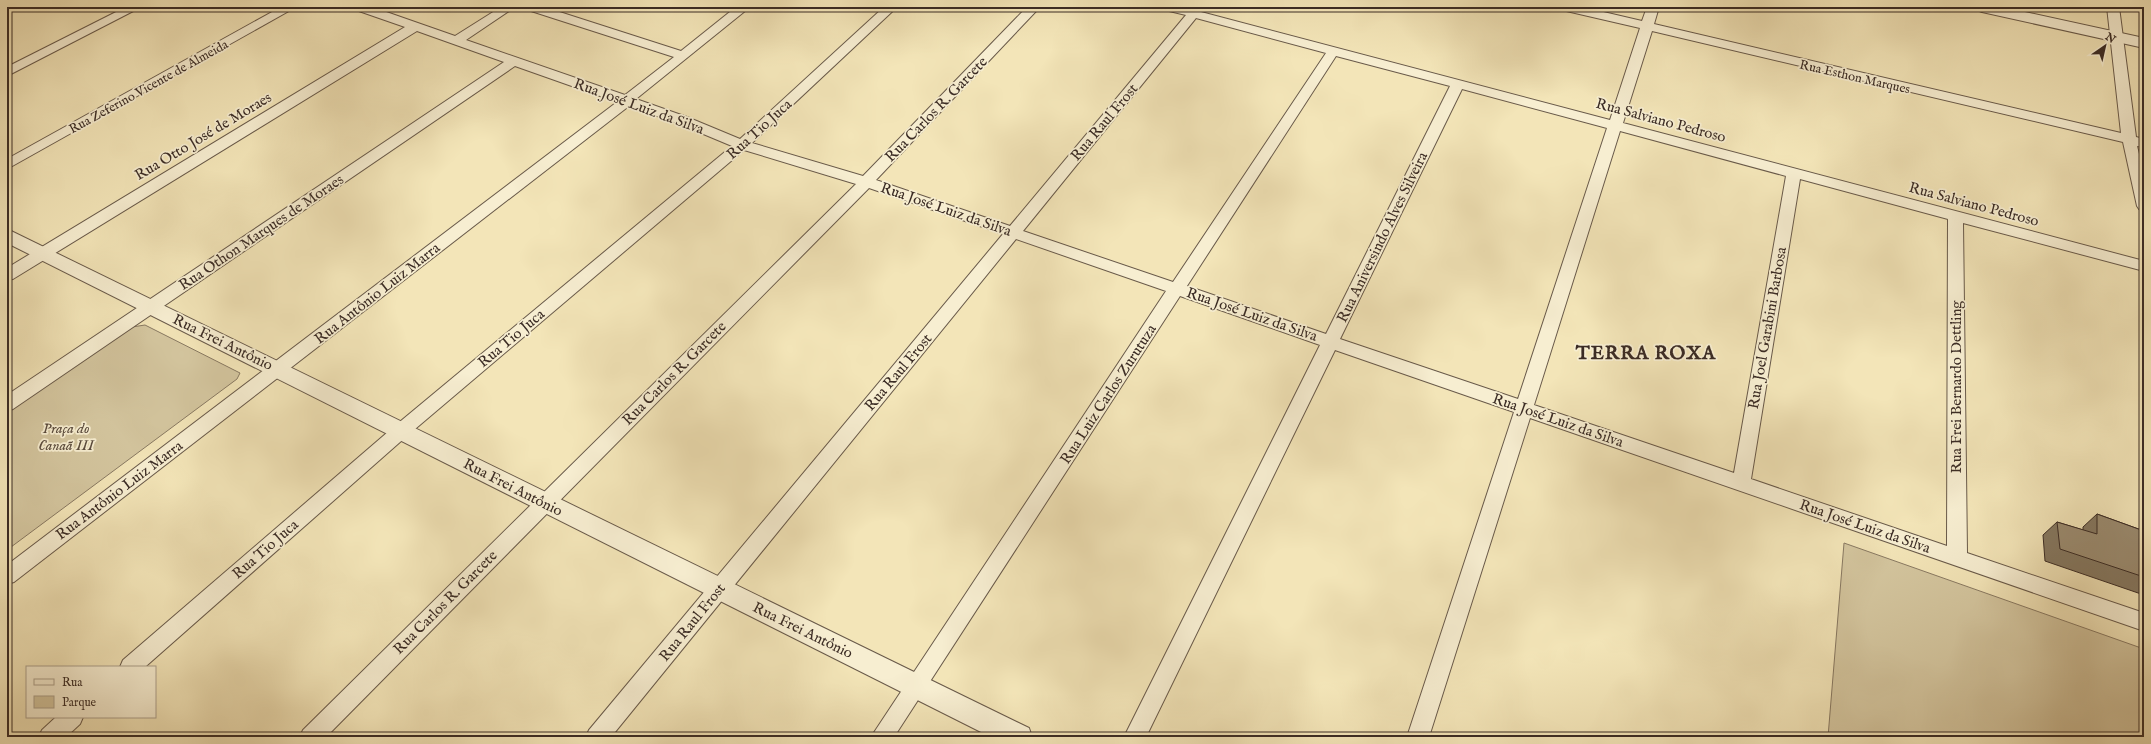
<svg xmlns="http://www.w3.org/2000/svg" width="2151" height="744" viewBox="0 0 2151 744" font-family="'IM FELL English',serif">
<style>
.green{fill:#d4c69f;stroke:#887962}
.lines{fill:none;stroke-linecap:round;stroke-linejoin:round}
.minor-casing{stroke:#695a4a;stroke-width:2}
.tertiary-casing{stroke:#695a4a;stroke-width:2}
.minor{fill:#f7eed1;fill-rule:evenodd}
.tertiary{fill:#f7eed1;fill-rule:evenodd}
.wall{fill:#857861;stroke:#3b2c25}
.building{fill:#9b8c71;stroke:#3b2c25}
.labels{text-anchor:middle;stroke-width:3.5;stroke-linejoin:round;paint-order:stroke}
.far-street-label{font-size:13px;fill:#3b2c25;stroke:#f7eed1}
.street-label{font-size:15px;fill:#3b2c25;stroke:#f7eed1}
.park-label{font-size:15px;font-style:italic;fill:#5a4b3d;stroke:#f7eed1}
.district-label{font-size:19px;font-weight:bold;letter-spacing:1px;fill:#3b2c25;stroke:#f7eed1}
</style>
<rect width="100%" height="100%" fill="#f3e5b8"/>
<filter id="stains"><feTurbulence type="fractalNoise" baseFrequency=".005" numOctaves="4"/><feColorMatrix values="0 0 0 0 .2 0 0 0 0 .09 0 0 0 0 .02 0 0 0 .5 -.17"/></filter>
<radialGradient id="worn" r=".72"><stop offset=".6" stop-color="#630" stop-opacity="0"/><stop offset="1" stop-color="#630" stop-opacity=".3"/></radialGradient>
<g class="green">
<path d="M145 325 240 373 237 379 7 550V409L132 327Z"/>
<path d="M1844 543 2144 649V737H1828Z"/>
</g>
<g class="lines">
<g class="minor-casing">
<g id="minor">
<path d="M126 7H141L7 76V67Z"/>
<path d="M281 7H296L7 169V159Z"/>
<path d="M354 7H372L455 36 501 7H515L466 40 625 95 674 57 528 10 526 7H544L681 51 736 7H750L636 99 687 117 740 139 884 7H897L752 143 863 176 1027 7H1040L876 180 1010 226 1186 15 1165 10 1163 7 1191 9 1193 7H1205L1201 12 1610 120 1640 28 1562 10 1560 7H1582L1642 21 1647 7H1659L1654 24 2121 133 2107 7H2119L2136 137 2144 139V147L2137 146 2144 174V211L2139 209 2137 206 2123 142 1652 31 1623 123 2144 261V271L1963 223 1967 553 2144 613V631L1530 418 1429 737H1407L1514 412 1335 350 1146 737H1124L1320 345 1180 296 894 737H871L1166 291 1016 239 611 737H586L589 730 1003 234 869 188 326 737H300L303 730 856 184 744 150 408 435 145 667H120L123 660 396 425 732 146 677 123 629 106 14 582 7 584V565L617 102 515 66 13 409 7 411V395L504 62 417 31 13 279 7 280V268L405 27 356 10ZM1196 18 1326 53 1173 282 1023 231ZM1336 56 1450 86 1326 334 1187 286ZM1462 89 1607 128 1518 399 1340 339ZM1620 131 1786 176 1734 473 1534 405ZM1800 179 1948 219 1947 546 1751 479Z"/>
<path d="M56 717H83L80 724 66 737H39L42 730Z"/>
</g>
</g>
<g class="tertiary-casing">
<g id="tertiary">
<path d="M1974 7H2002L2144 38V48L1982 12 1977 10Z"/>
<path d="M7 229 1029 728 1032 737H991L7 243Z"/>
</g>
</g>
<use href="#minor" class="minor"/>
<use href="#tertiary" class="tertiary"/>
</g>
<path class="wall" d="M2097 514 2144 531V595L2045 561 2043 535 2057 522 2083 530V527Z"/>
<path class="building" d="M2097 514 2144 531V577L2060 549 2057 522 2097 534Z"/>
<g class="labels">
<g class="far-street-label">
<text transform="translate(1855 76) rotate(13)" y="5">Rua Esthon Marques</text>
<text transform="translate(148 86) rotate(-29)" y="5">Rua Zeferino Vicente de Almeida</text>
</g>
<g class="street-label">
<text transform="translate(639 106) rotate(20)" y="5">Rua José Luiz da Silva</text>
<text transform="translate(936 109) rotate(-46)" y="5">Rua Carlos R. Garcete</text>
<text transform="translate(1661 120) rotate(15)" y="5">Rua Salviano Pedroso</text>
<text transform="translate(1104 122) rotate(-50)" y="5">Rua Raul Frost</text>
<text transform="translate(759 129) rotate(-42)" y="5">Rua Tio Juca</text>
<text transform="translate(203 136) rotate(-31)" y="5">Rua Otto José de Moraes</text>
<text transform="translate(1974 204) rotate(15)" y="5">Rua Salviano Pedroso</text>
<text transform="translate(946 209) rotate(19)" y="5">Rua José Luiz da Silva</text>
<text transform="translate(261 232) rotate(-34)" y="5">Rua Othon Marques de Moraes</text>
<text transform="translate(1382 237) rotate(-64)" y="5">Rua Aniversindo Alves Silveira</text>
<text transform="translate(377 293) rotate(-38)" y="5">Rua Antônio Luiz Marra</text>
<text transform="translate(1252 314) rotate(19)" y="5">Rua José Luiz da Silva</text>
<text transform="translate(1767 328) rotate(-80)" y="5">Rua Joel Garabini Barbosa</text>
<text transform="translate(511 338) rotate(-40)" y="5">Rua Tio Juca</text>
<text transform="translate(223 342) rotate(26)" y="5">Rua Frei Antônio</text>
<text transform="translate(898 372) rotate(-50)" y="5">Rua Raul Frost</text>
<text transform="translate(674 373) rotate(-45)" y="5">Rua Carlos R. Garcete</text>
<text transform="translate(1956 387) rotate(-90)" y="5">Rua Frei Bernardo Dettling</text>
<text transform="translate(1108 394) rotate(-57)" y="5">Rua Luiz Carlos Zurutuza</text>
<text transform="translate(1558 420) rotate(19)" y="5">Rua José Luiz da Silva</text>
<text transform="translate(513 487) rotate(27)" y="5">Rua Frei Antônio</text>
<text transform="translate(119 490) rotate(-37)" y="5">Rua Antônio Luiz Marra</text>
<text transform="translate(1865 526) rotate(19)" y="5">Rua José Luiz da Silva</text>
<text transform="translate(265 549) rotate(-41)" y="5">Rua Tio Juca</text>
<text transform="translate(445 602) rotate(-45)" y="5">Rua Carlos R. Garcete</text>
<text transform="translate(692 622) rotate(-51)" y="5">Rua Raul Frost</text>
<text transform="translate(803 630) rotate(26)" y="5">Rua Frei Antônio</text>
</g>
<g class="park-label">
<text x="66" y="433">Praça do<tspan x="66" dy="17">Canaã III</tspan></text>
</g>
<g class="district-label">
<text x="1646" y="359">TERRA ROXA</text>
</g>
</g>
<rect width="2151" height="744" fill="none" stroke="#f3e5b8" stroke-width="24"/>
<rect x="8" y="8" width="2135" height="728" fill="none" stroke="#3b2c25" stroke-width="2"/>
<rect x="12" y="12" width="2127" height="720" fill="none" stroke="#3b2c25"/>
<rect x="26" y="666" width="130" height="52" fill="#f7eed1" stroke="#aca08c"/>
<rect x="34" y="679" width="20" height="6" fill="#f7eed1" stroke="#aca08c"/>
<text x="62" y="686" font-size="12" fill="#3b2c25">Rua</text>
<rect x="34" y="696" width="20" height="12" fill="#d4c69f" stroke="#aca08c"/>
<text x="62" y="706" font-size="12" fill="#3b2c25">Parque</text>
<g transform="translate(2105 46) rotate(34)" stroke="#f7eed1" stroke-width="3" paint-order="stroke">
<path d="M0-3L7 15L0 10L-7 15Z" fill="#3b2c25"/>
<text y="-6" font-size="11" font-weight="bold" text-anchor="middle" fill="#3b2c25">N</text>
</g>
<rect width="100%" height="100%" filter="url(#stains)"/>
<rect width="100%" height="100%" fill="url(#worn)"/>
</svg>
